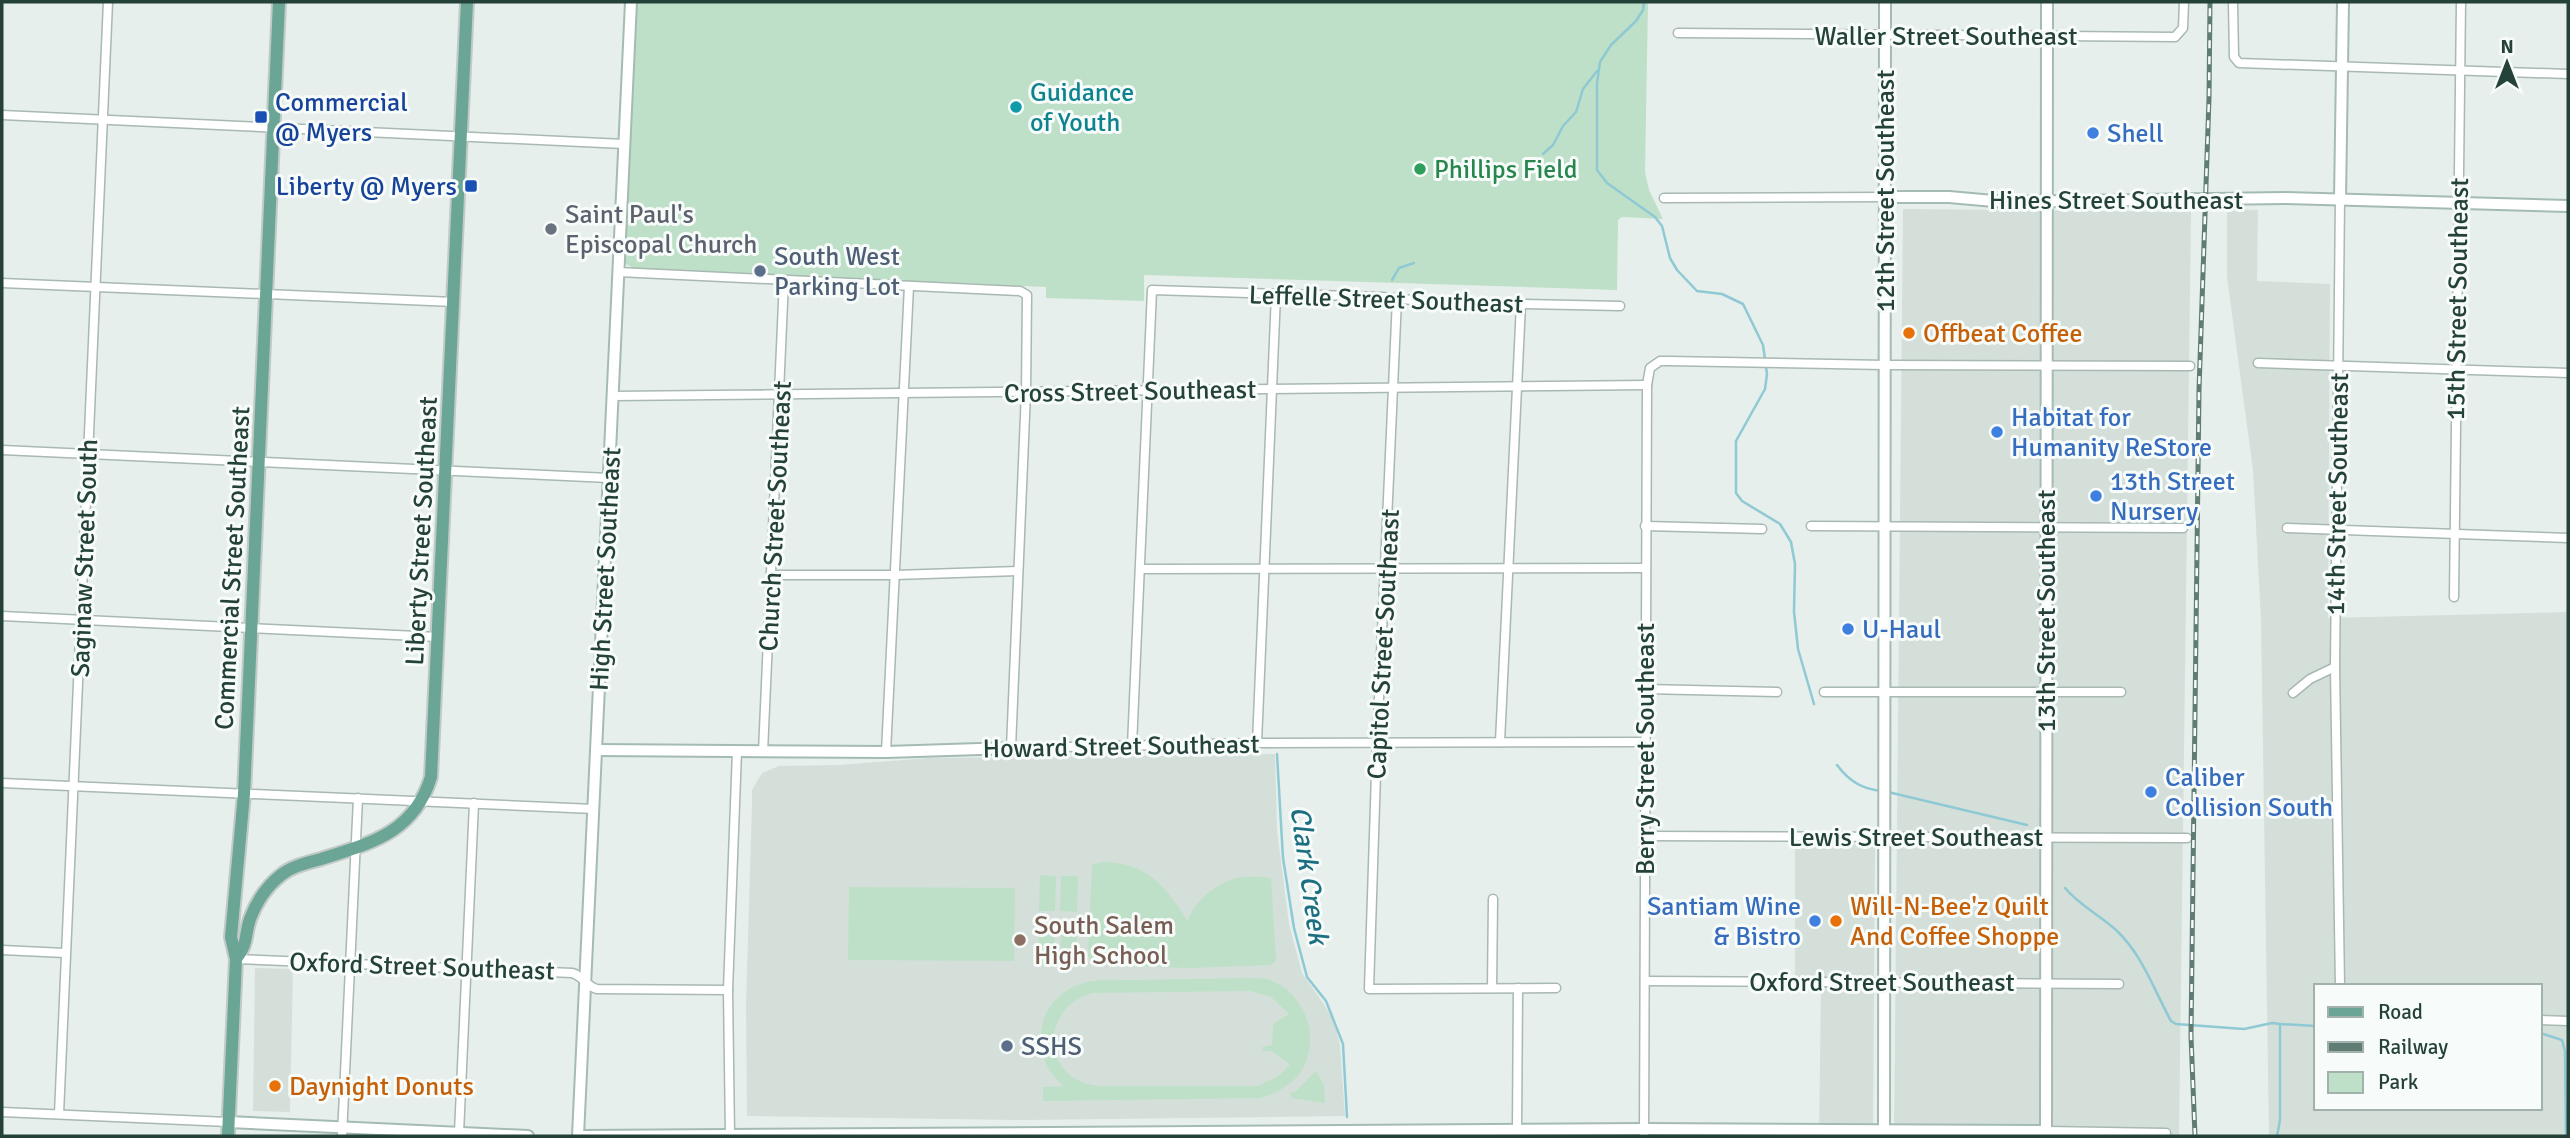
<svg xmlns="http://www.w3.org/2000/svg" width="2570" height="1138" viewBox="0 0 2570 1138" font-family="Signika,sans-serif">
<style>
.built{fill:#d4dfda;fill-rule:evenodd}
.green{fill:#bfe0c8;fill-rule:evenodd}
.lines{fill:none;stroke-linecap:round;stroke-linejoin:round}
.stream{stroke:#8ec9d4;stroke-width:2.5}
.street-casing{stroke:#a8b8b2;stroke-width:11}
.secondary-casing{stroke:#a4bbb3;stroke-width:14}
.primary-casing{stroke:#c2cac8;stroke-width:16}
.street{stroke:#fff;stroke-width:8}
.secondary{stroke:#fff;stroke-width:10}
.primary{stroke:#6aa596;stroke-width:12}
.rail-casing{stroke:#5f7d75;stroke-width:5}
.rail{stroke:#f7fbf9;stroke-width:2.5;stroke-dasharray:8;stroke-linecap:butt}
.culture-dot{fill:#0f9aa8;stroke:#f7fbf9;stroke-width:2.5}
.transit-dot{fill:#1a4fb4;stroke:#f7fbf9;stroke-width:2.5}
.shop-dot{fill:#3f7fe0;stroke:#f7fbf9;stroke-width:2.5}
.leisure-dot{fill:#2e9e5b;stroke:#f7fbf9;stroke-width:2.5}
.worship-dot{fill:#6b7280;stroke:#f7fbf9;stroke-width:2.5}
.service-dot{fill:#5c6f8a;stroke:#f7fbf9;stroke-width:2.5}
.food-dot{fill:#e8710a;stroke:#f7fbf9;stroke-width:2.5}
.education-dot{fill:#8d6e63;stroke:#f7fbf9;stroke-width:2.5}
.labels{text-anchor:middle;stroke-width:6;stroke-linejoin:round;paint-order:stroke}
.street-label{font-size:26px;fill:#24423a;stroke:#f7fbf9}
.culture-label{font-size:26px;fill:#0d838f;stroke:#f7fbf9;text-anchor:start}
.transit-label{font-size:26px;fill:#164399;stroke:#f7fbf9;text-anchor:start}
.shop-label{font-size:26px;fill:#366cbe;stroke:#f7fbf9;text-anchor:start}
.leisure-label{font-size:26px;fill:#27864d;stroke:#f7fbf9;text-anchor:start}
.worship-label{font-size:26px;fill:#5b616d;stroke:#f7fbf9;text-anchor:start}
.service-label{font-size:26px;fill:#4e5e75;stroke:#f7fbf9;text-anchor:start}
.food-label{font-size:26px;fill:#c56008;stroke:#f7fbf9;text-anchor:start}
.education-label{font-size:26px;fill:#785e54;stroke:#f7fbf9;text-anchor:start}
.water-label{font-size:28px;font-style:italic;fill:#1c6f80;stroke:#f7fbf9}
</style>
<rect width="100%" height="100%" fill="#e6efeb"/>
<g class="built">
<path d="M1903 209 2191 212 2179 1136H1894Z"/>
<path d="M2227 209 2258 210 2257 281 2330 284 2328 618 2568 612V1136H2269L2261 619 2253 470 2227 277ZM2316 986H2540V1108H2316Z"/>
<path d="M1275 754 1277 830 1289 924 1302 973 1323 1003 1334 1021 1340 1045 1345 1116 1023 1120 747 1116 746 1005 752 803V790L762 773 779 766 839 765 929 758Z"/>
<path d="M1875 843 1873 1136H1819L1821 987 1795 988V846Z"/>
<path d="M255 968 293 969 290 1112 253 1111Z"/>
</g>
<g class="green">
<path d="M636 2H1648L1645 172 1649 190 1663 219 1622 217 1618 220 1617 290 1144 275V301L1046 298V287L635 269 626 264 625 258Z"/>
<path d="M1103 862C1147 862 1166 887 1188 921 1193 902 1217 883 1237 878 1248 876 1260 877 1271 878L1276 960 1271 965 1190 968 1096 965 1088 956 1092 864Z"/>
<path d="M1040 875 1056 876 1055 911H1039Z"/>
<path d="M1061 876H1078L1077 912 1060 911Z"/>
<path d="M849 887 1015 888 1014 961 848 960Z"/>
<path d="M1039 930H1055L1054 966H1038Z"/>
<path d="M1061 930H1077L1076 966H1060Z"/>
<path d="M1245 978C1252 978 1260 978 1267 979 1307 990 1324 1045 1297 1077 1286 1088 1274 1094 1260 1098L1043 1101V1087L1064 1086C1048 1073 1039 1055 1041 1034 1042 1011 1056 994 1077 985 1095 978 1117 980 1136 980 1173 979 1209 979 1245 978ZM1250 991 1271 997 1289 1014 1273 1024 1272 1045 1262 1047 1263 1051H1271L1290 1064C1281 1076 1271 1081 1257 1086H1098C1041 1080 1039 1008 1092 993Z"/>
<path d="M1316 1071 1324 1085 1325 1103 1291 1098 1290 1093 1295 1092Z"/>
</g>
<g class="lines">
<g class="stream">
<path d="M1644 2 1643 10 1636 21 1611 45 1600 62 1597 83V170L1607 183 1655 217 1662 226 1670 258 1677 270 1697 291 1722 294 1743 304 1763 345 1767 374 1765 389 1736 441V493L1742 501 1780 524 1791 542 1795 564 1794 612 1798 649 1814 704"/>
<path d="M1543 154 1553 145 1563 126 1576 112 1583 89 1597 71"/>
<path d="M1392 280 1399 268 1414 263"/>
<path d="M1277 754 1283 858 1294 928 1307 977 1326 1001 1343 1044 1347 1117"/>
<path d="M1837 765C1849 781 1862 789 1881 791"/>
<path d="M1888 792 2027 825"/>
<path d="M2065 888C2080 906 2100 915 2116 930 2142 954 2154 990 2171 1021L2176 1024 2244 1029 2272 1023 2280 1024V1120L2277 1136"/>
<path d="M2281 1024 2316 1026"/>
<path d="M2540 1033 2562 1040 2565 1051 2566 1136"/>
</g>
<g class="street-casing">
<g id="street">
<path d="M2233 2 2234 57 2239 63 2568 74"/>
<path d="M1678 33 2175 37 2183 28 2184 2"/>
<path d="M2 115 624 144"/>
<path d="M1664 198 1885 197"/>
<path d="M2340 199 2335 667 2340 986"/>
<path d="M618 272 1020 291 1027 295 1026 392 1011 748 1257 743 1645 742"/>
<path d="M2 283 454 302"/>
<path d="M1397 299 1377 743 1369 989 1556 988"/>
<path d="M2258 363 2568 373"/>
<path d="M613 396 1647 385"/>
<path d="M2 450 609 478"/>
<path d="M1645 526 1762 529"/>
<path d="M1811 526 2183 528"/>
<path d="M2287 528 2568 538"/>
<path d="M1141 569 1645 568"/>
<path d="M773 575H895L1018 571"/>
<path d="M2454 597 2461 2"/>
<path d="M2 616 438 637"/>
<path d="M1645 689 1777 692"/>
<path d="M1824 692H2121"/>
<path d="M2293 693 2310 679 2335 667"/>
<path d="M1500 742 1521 304"/>
<path d="M1257 743 1276 294"/>
<path d="M1132 746 1152 290 1382 297 1471 306 1483 303 1620 306"/>
<path d="M763 752 784 280"/>
<path d="M886 752 909 286"/>
<path d="M2 783 594 809"/>
<path d="M1645 836 2187 838"/>
<path d="M2 950 65 953"/>
<path d="M236 959 572 973C582 975 587 987 597 989L728 990"/>
<path d="M1645 981 2119 984"/>
<path d="M1492 988 1493 899"/>
<path d="M2540 1020 2568 1021"/>
<path d="M2 1112 228 1122"/>
<path d="M59 1114 108 2"/>
<path d="M1517 1130 1518 988"/>
<path d="M2046 1131 2166 1133"/>
<path d="M459 1133 474 803"/>
<path d="M342 1136 358 798"/>
<path d="M730 1136 728 990 737 751"/>
<path d="M1644 1136 1647 385 1650 368 1660 361H1668L1885 365 2190 366"/>
</g>
</g>
<g class="secondary-casing">
<g id="secondary">
<path d="M1885 197H1949L2005 202 2284 198 2568 206"/>
<path d="M2340 199 2343 2"/>
<path d="M597 750 886 752 1011 748"/>
<path d="M228 1122 528 1136"/>
<path d="M578 1136 631 2"/>
<path d="M582 1136 1644 1129 2046 1131"/>
<path d="M1884 1136 1885 2"/>
<path d="M2046 1136 2047 2"/>
</g>
</g>
<g class="primary-casing">
<g id="primary">
<path d="M236 959C249 941 244 937 250 919 256 903 267 886 281 875 292 866 307 863 321 859 371 843 414 833 431 777L467 2"/>
<path d="M228 1136 236 959 231 937 244 794 279 2"/>
</g>
</g>
<use href="#street" class="street"/>
<use href="#secondary" class="secondary"/>
<use href="#primary" class="primary"/>
<g class="rail-casing">
<path id="rail" d="M2195 1136 2191 1036 2199 390 2209 98 2210 2"/>
</g>
<use href="#rail" class="rail"/>
</g>
<circle class="culture-dot" cx="1016" cy="107" r="7"/>
<g class="transit-dot">
<rect x="254" y="110" width="14" height="14" rx="3.5"/>
<rect x="464" y="179" width="14" height="14" rx="3.5"/>
</g>
<g class="shop-dot">
<circle cx="2093" cy="133" r="7"/>
<circle cx="1997" cy="432" r="7"/>
<circle cx="2096" cy="496" r="7"/>
<circle cx="1848" cy="629" r="7"/>
<circle cx="2151" cy="792" r="7"/>
<circle cx="1815" cy="921" r="7"/>
</g>
<circle class="leisure-dot" cx="1420" cy="169" r="7"/>
<circle class="worship-dot" cx="551" cy="229" r="7"/>
<g class="service-dot">
<circle cx="760" cy="271" r="7"/>
<circle cx="1007" cy="1046" r="7"/>
</g>
<g class="food-dot">
<circle cx="1909" cy="333" r="7"/>
<circle cx="1836" cy="921" r="7"/>
<circle cx="275" cy="1086" r="7"/>
</g>
<circle class="education-dot" cx="1020" cy="940" r="7"/>
<g class="labels">
<g class="street-label">
<text x="1946" y="45">Waller Street Southeast</text>
<text transform="translate(1885 191) rotate(-90)" y="9">12th Street Southeast</text>
<text x="2116" y="209">Hines Street Southeast</text>
<text transform="translate(1386 299) rotate(2)" y="9">Leffelle Street Southeast</text>
<text transform="translate(2457 299) rotate(-89)" y="9">15th Street Southeast</text>
<text transform="translate(1130 391) rotate(-1)" y="9">Cross Street Southeast</text>
<text transform="translate(2337 494) rotate(-89)" y="9">14th Street Southeast</text>
<text transform="translate(775 516) rotate(-87)" y="9">Church Street Southeast</text>
<text transform="translate(421 531) rotate(-87)" y="9">Liberty Street Southeast</text>
<text transform="translate(84 558) rotate(-88)" y="9">Saginaw Street South</text>
<text transform="translate(232 568) rotate(-87)" y="9">Commercial Street Southeast</text>
<text transform="translate(605 569) rotate(-87)" y="9">High Street Southeast</text>
<text transform="translate(2046 611) rotate(-90)" y="9">13th Street Southeast</text>
<text transform="translate(1383 644) rotate(-87)" y="9">Capitol Street Southeast</text>
<text transform="translate(1121 746) rotate(-1)" y="9">Howard Street Southeast</text>
<text transform="translate(1645 749) rotate(-90)" y="9">Berry Street Southeast</text>
<text x="1916" y="846">Lewis Street Southeast</text>
<text transform="translate(422 966) rotate(2)" y="9">Oxford Street Southeast</text>
<text x="1882" y="991">Oxford Street Southeast</text>
</g>
<g class="culture-label">
<text x="1030" y="101">Guidance<tspan x="1030" dy="30">of Youth</tspan></text>
</g>
<g class="transit-label">
<text x="275" y="111">Commercial<tspan x="275" dy="30">@ Myers</tspan></text>
<text x="457" y="195" text-anchor="end">Liberty @ Myers</text>
</g>
<g class="shop-label">
<text x="2107" y="142">Shell</text>
<text x="2011" y="426">Habitat for<tspan x="2011" dy="30">Humanity ReStore</tspan></text>
<text x="2110" y="490">13th Street<tspan x="2110" dy="30">Nursery</tspan></text>
<text x="1862" y="638">U-Haul</text>
<text x="2165" y="786">Caliber<tspan x="2165" dy="30">Collision South</tspan></text>
<text x="1801" y="915" text-anchor="end">Santiam Wine<tspan x="1801" dy="30">&amp; Bistro</tspan></text>
</g>
<g class="leisure-label">
<text x="1434" y="178">Phillips Field</text>
</g>
<g class="worship-label">
<text x="565" y="223">Saint Paul's<tspan x="565" dy="30">Episcopal Church</tspan></text>
</g>
<g class="service-label">
<text x="774" y="265">South West<tspan x="774" dy="30">Parking Lot</tspan></text>
<text x="1021" y="1055">SSHS</text>
</g>
<g class="food-label">
<text x="1923" y="342">Offbeat Coffee</text>
<text x="1850" y="915">Will-N-Bee'z Quilt<tspan x="1850" dy="30">And Coffee Shoppe</tspan></text>
<text x="289" y="1095">Daynight Donuts</text>
</g>
<g class="education-label">
<text x="1034" y="934">South Salem<tspan x="1034" dy="30">High School</tspan></text>
</g>
<g class="water-label">
<text transform="translate(1310 875) rotate(82)" y="10">Clark Creek</text>
</g>
</g>
<rect width="2570" height="1138" fill="none" stroke="#24423a" stroke-width="7"/>
<rect x="2314" y="984" width="228" height="126" fill="#f7fbf9" stroke="#a3b1ad" stroke-width="2"/>
<rect x="2328" y="1007" width="35" height="10" fill="#6aa596" stroke="#a3b1ad" stroke-width="2"/>
<text x="2378" y="1019" font-size="21" fill="#24423a">Road</text>
<rect x="2328" y="1042" width="35" height="10" fill="#5f7d75" stroke="#a3b1ad" stroke-width="2"/>
<text x="2378" y="1054" font-size="21" fill="#24423a">Railway</text>
<rect x="2328" y="1072" width="35" height="21" fill="#bfe0c8" stroke="#a3b1ad" stroke-width="2"/>
<text x="2378" y="1089" font-size="21" fill="#24423a">Park</text>
<g transform="translate(2507 63)" stroke="#f7fbf9" stroke-width="5" paint-order="stroke">
<path d="M0-5L12 26L0 18L-12 26Z" fill="#24423a"/>
<text y="-10" font-size="19" font-weight="bold" text-anchor="middle" fill="#24423a">N</text>
</g>
</svg>
